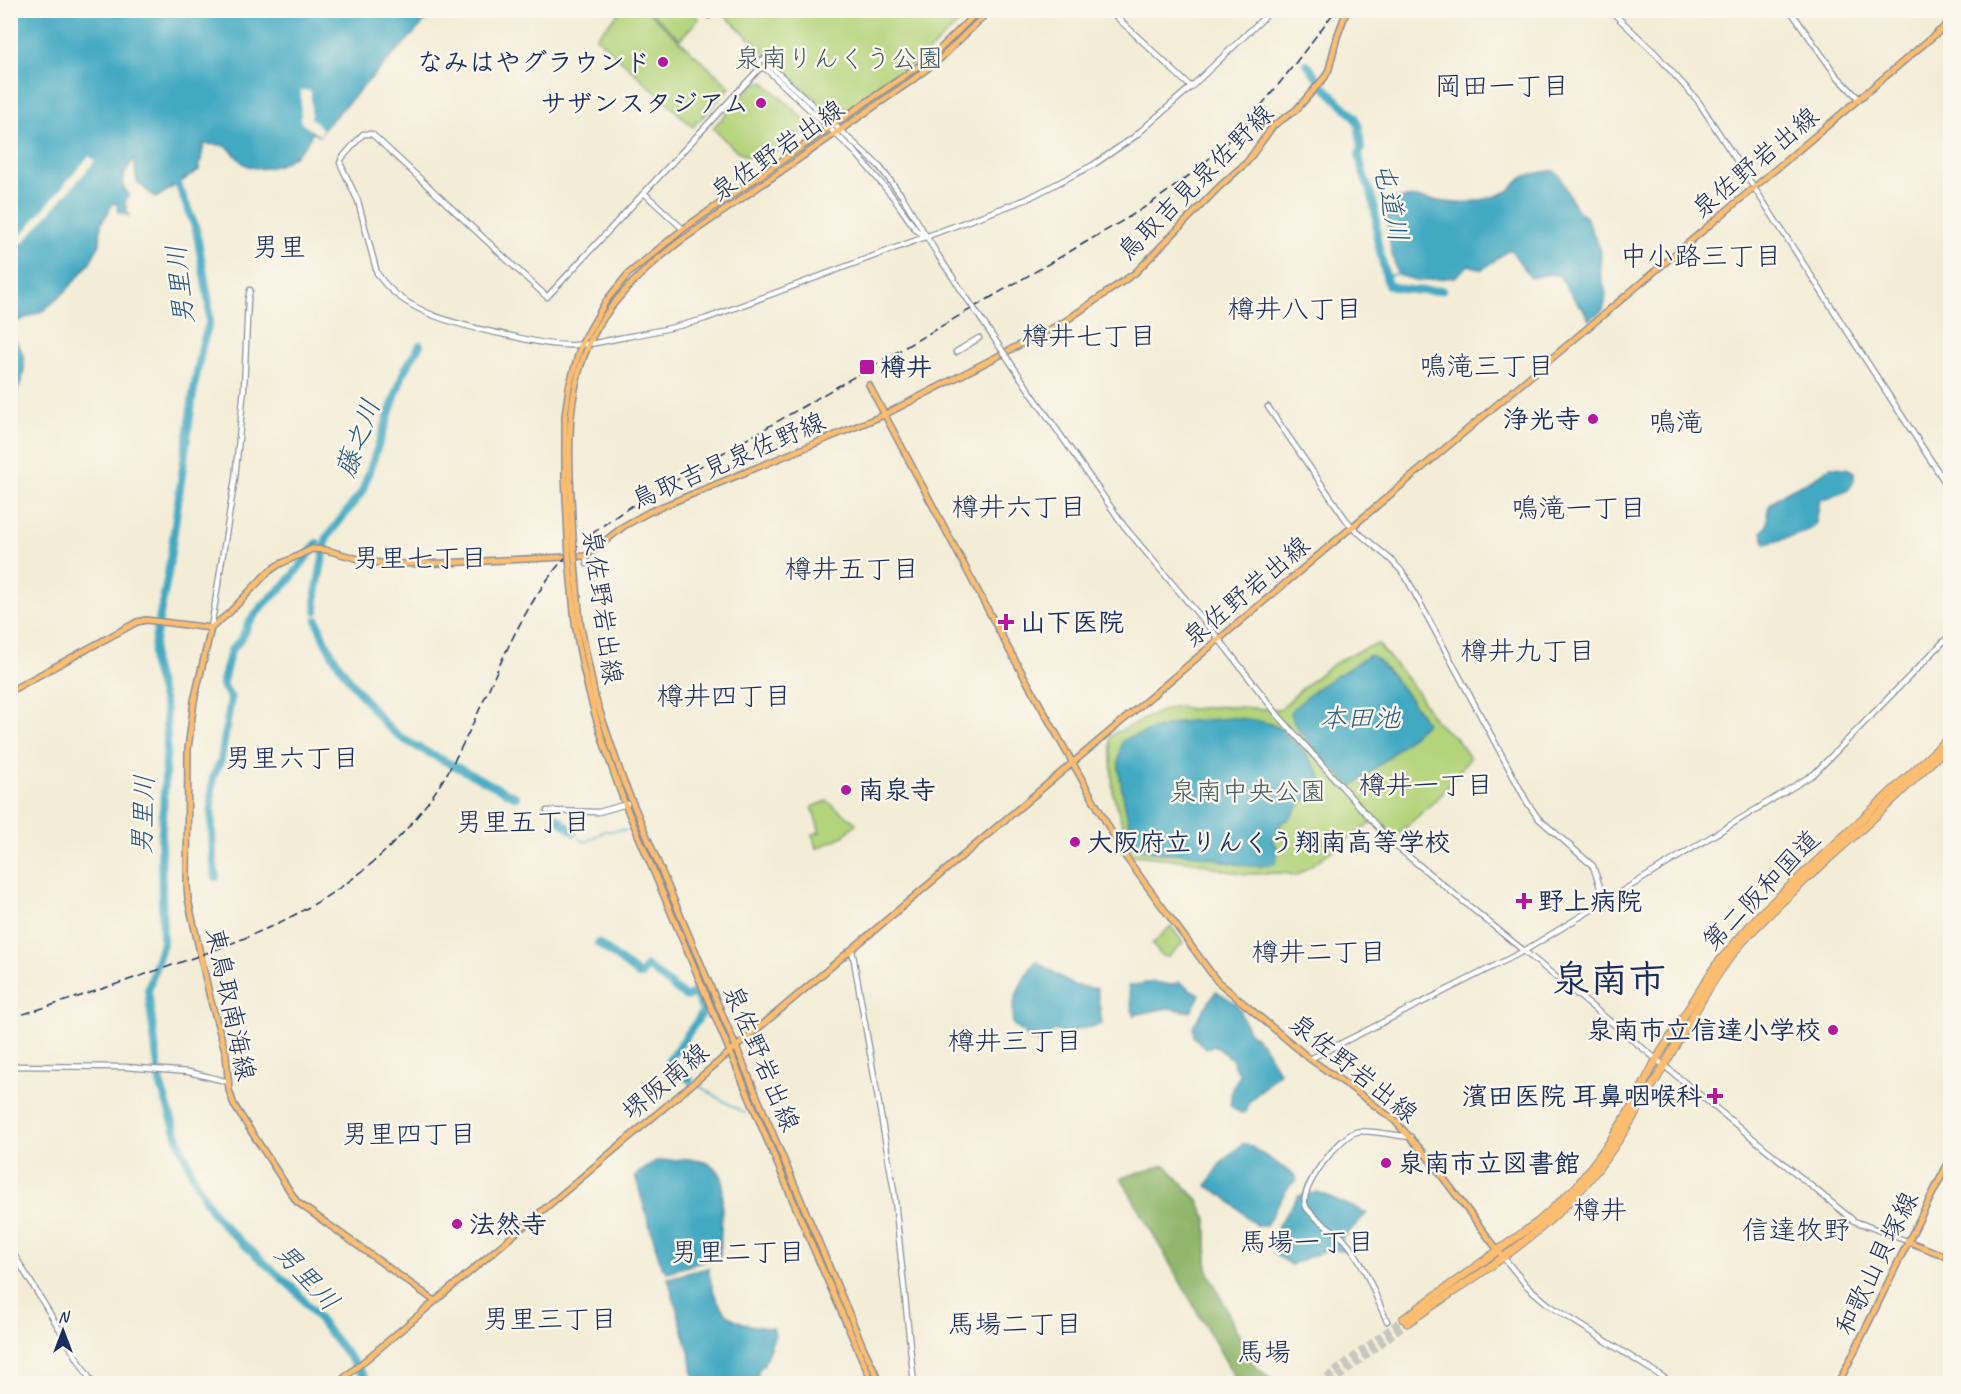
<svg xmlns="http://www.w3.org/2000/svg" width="1961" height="1394" viewBox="0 0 1961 1394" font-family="Caveat,'Klee One',sans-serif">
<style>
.green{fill:#b4d47b;stroke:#68826c;stroke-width:1.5}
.forest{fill:#8fb66b;stroke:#557264;stroke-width:1.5}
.water{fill:#42a9c2;stroke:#2e6c90;stroke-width:1.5}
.pier{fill:#f3edd7}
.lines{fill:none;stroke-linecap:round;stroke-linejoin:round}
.stream{stroke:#42a9c2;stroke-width:1.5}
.river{stroke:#42a9c2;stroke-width:8}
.highway-tunnel{stroke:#c8c7bf;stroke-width:7;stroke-dasharray:7 3.5;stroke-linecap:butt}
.minor-casing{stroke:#878e9a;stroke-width:7}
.major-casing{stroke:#878e9a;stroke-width:8}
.highway-casing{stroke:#878e9a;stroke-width:9}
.minor{stroke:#fff;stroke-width:4.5}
.major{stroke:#fcbd6f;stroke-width:5}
.highway{stroke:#fcbd6f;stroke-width:7}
.rail{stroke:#1b2f5e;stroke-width:1.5;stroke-dasharray:9 4.5;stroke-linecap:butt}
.minor-bridge-casing{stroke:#878e9a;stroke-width:7;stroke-linecap:butt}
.major-bridge-casing{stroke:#878e9a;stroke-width:8;stroke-linecap:butt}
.minor-bridge{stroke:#fff;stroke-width:4.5}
.major-bridge{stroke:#fcbd6f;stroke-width:5}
.poi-dot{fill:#b5179e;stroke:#fbf7ec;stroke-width:2}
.labels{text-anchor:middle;stroke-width:5;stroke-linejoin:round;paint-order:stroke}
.park-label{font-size:26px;fill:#415865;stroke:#fbf7ec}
.poi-label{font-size:26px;font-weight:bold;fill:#1b2f5e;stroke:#fbf7ec;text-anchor:start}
.street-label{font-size:26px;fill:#1b2f5e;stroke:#fbf7ec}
.neighbourhood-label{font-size:27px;fill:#1b2f5e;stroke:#fbf7ec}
.water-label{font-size:27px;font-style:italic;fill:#295a81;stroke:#fbf7ec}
.town-label{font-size:38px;font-weight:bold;fill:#1b2f5e;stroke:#fbf7ec}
</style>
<rect width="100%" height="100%" fill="#fbf7ec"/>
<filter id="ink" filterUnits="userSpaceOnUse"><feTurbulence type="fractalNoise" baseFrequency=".0167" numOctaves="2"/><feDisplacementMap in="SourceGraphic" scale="12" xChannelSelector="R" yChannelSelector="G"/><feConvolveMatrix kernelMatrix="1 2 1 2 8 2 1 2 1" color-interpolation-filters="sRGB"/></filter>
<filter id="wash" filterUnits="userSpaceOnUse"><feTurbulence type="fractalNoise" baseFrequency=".008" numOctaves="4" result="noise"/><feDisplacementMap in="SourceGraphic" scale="24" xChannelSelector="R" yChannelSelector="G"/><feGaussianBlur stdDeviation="1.35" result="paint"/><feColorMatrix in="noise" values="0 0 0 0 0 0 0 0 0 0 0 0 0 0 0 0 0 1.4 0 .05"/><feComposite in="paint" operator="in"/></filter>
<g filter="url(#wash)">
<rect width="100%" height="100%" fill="#f3edd7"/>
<g class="green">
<path d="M621 11H647L730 87 693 127 596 37Z"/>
<path d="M649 11H690L699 19 680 39Z"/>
<path d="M720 11H971L925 55 840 115 831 114Z"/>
<path d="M764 82 809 124 808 128C790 140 765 169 742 154 731 148 722 137 713 128L755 83Z"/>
<path d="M1378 644 1413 686 1435 720 1445 730 1456 738 1470 758 1441 795 1392 840 1374 821 1296 876 1285 873 1246 874 1227 871 1196 862 1127 854 1122 839V823L1113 794 1110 737 1115 733 1166 709 1180 706C1188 711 1199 708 1208 707 1233 705 1256 710 1281 709 1308 681 1339 655 1378 644Z"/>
<path d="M827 801 856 823 844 836 816 849 813 834 820 832 812 807Z"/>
<path d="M1171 926 1183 943 1168 957 1162 956 1152 944Z"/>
</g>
<path class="forest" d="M1165 1165 1197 1199 1207 1219V1269L1253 1364 1275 1383H1238L1121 1178Z"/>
<g class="water">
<path d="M10 11H435L323 129 320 136 312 132C305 155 272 175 248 166 239 163 235 152 227 147 222 144 211 145 204 144L199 170 156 198 137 182 134 158 124 175 123 186 129 195 125 202 129 216 119 212 117 204 112 203 108 213 101 223 100 244 88 265 66 291 44 310 11 324Z"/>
<path d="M1550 171H1554L1560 176 1576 209 1586 217 1601 251 1600 271 1606 294 1605 303 1603 310 1589 320 1581 305 1579 306 1559 275 1549 274 1531 278 1510 249 1482 270 1469 265 1455 277 1418 281 1398 275C1392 258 1382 216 1392 201 1412 192 1437 203 1458 203 1470 203 1498 197 1508 191 1514 187 1517 181 1522 178 1529 173 1542 173 1550 171Z"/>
<path d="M11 334C33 362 24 376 11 405Z"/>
<path d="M1830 467 1847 468 1854 472C1857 493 1836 495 1820 500 1818 507 1818 518 1815 525 1811 532 1775 542 1765 544L1762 532C1764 529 1767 527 1767 524 1769 517 1765 512 1770 505 1785 486 1813 484 1830 467Z"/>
<path d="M1370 655C1381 658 1419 710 1426 723L1388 758 1352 787C1337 772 1294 732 1290 712L1317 688Z"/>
<path d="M1232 718C1252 719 1273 721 1287 734L1288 739C1300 743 1312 762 1319 773 1323 779 1320 785 1326 790 1303 798 1302 803 1287 821H1283C1279 828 1275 833 1272 841 1279 847 1279 857 1274 864 1246 871 1223 859 1196 855 1175 852 1151 856 1132 845 1130 814 1112 771 1122 742L1127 738 1179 722Z"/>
<path d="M1036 961 1073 985 1097 989 1102 1024 1091 1027 1076 1029 1070 1037 1055 1030 1039 1043 1035 1039 1030 1041 1025 1034 1013 1024C1010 1000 1022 979 1036 961Z"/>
<path d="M1154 982 1171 985 1179 982 1200 995 1191 1012 1168 1008 1133 1015 1128 986Z"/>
<path d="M1216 991 1235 1003 1241 1011 1242 1017 1250 1033 1264 1045 1279 1072 1248 1103 1245 1112 1240 1113 1230 1105 1232 1089 1240 1074 1234 1067 1233 1060 1214 1045 1206 1049 1194 1037 1193 1026Z"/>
<path d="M1242 1144H1247L1295 1175 1297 1180 1289 1186 1266 1225 1257 1226 1224 1196 1207 1186 1219 1165Z"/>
<path d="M688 1159C704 1161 718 1163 723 1181L720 1257 667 1272 661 1265 635 1175 656 1161Z"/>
<path d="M1318 1192 1367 1213 1340 1241 1348 1252C1329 1246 1308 1257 1291 1265L1274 1254 1278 1226 1298 1196Z"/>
<path d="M708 1268C715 1311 729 1326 773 1328L775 1334 763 1366 759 1368 757 1377 759 1383H694L691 1359 668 1278Z"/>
</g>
<g class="pier">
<path d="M301 90 311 91V118L323 129 320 136 301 123Z"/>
<path d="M89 156 95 161 23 243 17 240Z"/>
</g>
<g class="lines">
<g class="stream">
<path d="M1386 277 1398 273"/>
<path d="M579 838 585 842 605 831 626 830"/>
<path d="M698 1085 725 1102 745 1113"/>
</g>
<g class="river">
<path d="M1307 64 1318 79"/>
<path d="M1323 86 1354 116 1359 127 1361 149 1359 155 1363 173 1372 196 1376 217 1377 239 1388 285C1406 291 1423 292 1442 290"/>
<path d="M178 184 196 229 209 303V324L202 346 194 388 168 574 154 646 153 664 166 710 167 744 161 846 163 943 148 990 160 1083 181 1147 197 1184 213 1213 228 1230 296 1291 371 1384"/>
<path d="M316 611V593L327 537 362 492 404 371 420 345"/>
<path d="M317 620C327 657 361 694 385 724L400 737 419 748 516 797"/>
<path d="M555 816 574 832"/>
<path d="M216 877 213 857 211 802 213 777 221 760 231 698 222 685 231 650 242 638 248 624 263 605 288 582 317 543"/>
<path d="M598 943 639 975H641L647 966 684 996 687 997 694 992 703 1011 702 1014 668 1062 676 1071 690 1080"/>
</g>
</g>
</g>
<g filter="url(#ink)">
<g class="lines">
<g class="highway-tunnel">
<path d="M1318 1384 1403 1319"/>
<path d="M1330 1384 1407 1323"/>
</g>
<g class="minor-casing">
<g id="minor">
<path d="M703 10 709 16"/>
<path d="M1109 10 1191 87"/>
<path d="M1610 10 1656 54 1698 101 1950 490"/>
<path d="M1790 10 1836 75 1859 99"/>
<circle cx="764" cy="64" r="4.5"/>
<path d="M768 64 879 166 902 196 939 257"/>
<path d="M761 67 547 297 372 134H363L342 158 340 163 358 201 377 273C403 315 467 327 511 336 529 340 547 345 565 345 584 346 602 342 620 338 649 333 677 327 705 319L1027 199 1093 165 1134 137 1191 87 1272 10"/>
<path d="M765 68 856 153 893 197 916 230 926 237"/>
<path d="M644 193 683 229"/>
<path d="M956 352 979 338"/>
<path d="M1027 387 1124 526 1219 639 1277 714 1392 843 1854 1221 1907 1241"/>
<path d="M1268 407 1347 521C1365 542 1390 554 1406 577L1527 802 1538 818 1593 866 1605 902"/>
<path d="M586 556 587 564"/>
<path d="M211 628 235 478 244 388 248 299 250 290"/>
<path d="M547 811 599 812 627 804"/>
<path d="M852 949 894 1191 914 1384"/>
<path d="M1310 1059 1524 951 1814 774 1950 635"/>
<path d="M10 1066 126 1067 189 1072 229 1082"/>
<path d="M10 1248 93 1384"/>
<path d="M1503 1257 1527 1286 1549 1305 1674 1384"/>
<path d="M1387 1321C1374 1294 1365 1263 1345 1240 1335 1230 1308 1216 1305 1204 1301 1186 1339 1137 1356 1132 1366 1129 1398 1136 1411 1137"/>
</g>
</g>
<g class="major-casing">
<g id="major">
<path d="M869 385 1007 646 1125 856 1217 981 1310 1059 1353 1089 1394 1120 1426 1155 1503 1257"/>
<path d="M565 476V416L569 387 581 345 606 301 628 274 683 229 933 56 979 10"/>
<path d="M570 476C566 363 590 311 679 242L911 81 941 58 990 10"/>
<path d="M580 622 595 697 623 780 864 1349 881 1384"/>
<path d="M575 623C584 686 603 745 625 804L808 1236 873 1384"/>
<path d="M211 628 194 701 188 749 187 885 188 899 210 998 226 1054 229 1090 234 1105 297 1202 435 1301"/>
<path d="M10 691 137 622 146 620 211 628 229 613 267 573 278 565 312 549 326 550 370 562 393 564 443 563 586 556 624 526 649 512 884 415 1064 322 1135 273 1219 187 1247 162 1273 126 1296 110 1325 77 1329 69 1337 37 1347 10"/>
<path d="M1907 1241 1950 1258"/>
<path d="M337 1384 1950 22"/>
<path d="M1838 1384C1876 1309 1911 1233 1950 1160"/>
</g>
</g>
<g class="highway-casing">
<g id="highway">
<path d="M1403 1319 1539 1221 1577 1186 1609 1143 1633 1105 1656 1060 1716 965 1760 914 1950 737"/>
<path d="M1407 1323C1474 1277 1547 1235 1597 1170 1627 1131 1653 1086 1677 1043 1696 1011 1711 981 1735 951 1765 915 1801 885 1835 853 1875 818 1913 781 1950 744"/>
</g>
</g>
<use href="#minor" class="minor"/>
<use href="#major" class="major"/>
<use href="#highway" class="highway"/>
<path class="rail" d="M10 1018C61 1003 111 986 161 969 281 928 377 888 446 775 486 708 507 629 557 567 577 543 604 524 630 507L1124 220C1161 198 1196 172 1227 142 1268 102 1301 55 1336 10"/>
<g class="minor-bridge-casing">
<path id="minor-bridge" d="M939 257 1027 387"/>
</g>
<g class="major-bridge-casing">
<g id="major-bridge">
<path d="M565 476 569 559 575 623"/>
<path d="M570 476 573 538 580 622"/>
</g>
</g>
<use href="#minor-bridge" class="minor-bridge"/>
<use href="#major-bridge" class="major-bridge"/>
</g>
</g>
<g class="poi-dot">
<circle cx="663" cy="62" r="6"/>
<circle cx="761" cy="103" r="6"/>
<rect x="859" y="359" width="16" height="16" rx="3"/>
<circle cx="1593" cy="419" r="6"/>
<path d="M1003 613h6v6h6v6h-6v6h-6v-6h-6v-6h6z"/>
<circle cx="846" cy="790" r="6"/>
<circle cx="1075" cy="842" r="6"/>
<path d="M1521 892h6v6h6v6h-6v6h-6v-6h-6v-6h6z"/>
<circle cx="1833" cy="1030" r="6"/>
<path d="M1712 1087h6v6h6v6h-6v6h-6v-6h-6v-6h6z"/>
<circle cx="1386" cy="1163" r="6"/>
<circle cx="457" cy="1224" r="6"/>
</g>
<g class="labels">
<g class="park-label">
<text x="839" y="67">泉南りんくう公園</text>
<text x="1248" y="800">泉南中央公園</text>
</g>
<g class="poi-label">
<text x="651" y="71" text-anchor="end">なみはやグラウンド</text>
<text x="749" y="112" text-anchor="end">サザンスタジアム</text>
<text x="880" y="376">樽井</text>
<text x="1581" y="428" text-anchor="end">浄光寺</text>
<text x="1020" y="631">山下医院</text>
<text x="858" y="799">南泉寺</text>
<text x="1087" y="851">大阪府立りんくう翔南高等学校</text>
<text x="1538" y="910">野上病院</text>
<text x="1821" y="1039" text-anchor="end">泉南市立信達小学校</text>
<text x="1702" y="1105" text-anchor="end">濱田医院 耳鼻咽喉科</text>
<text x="1398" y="1172">泉南市立図書館</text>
<text x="469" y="1233">法然寺</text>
</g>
<g class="street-label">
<text transform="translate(777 150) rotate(-35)" y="9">泉佐野岩出線</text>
<text transform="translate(1755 162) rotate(-40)" y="9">泉佐野岩出線</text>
<text transform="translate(1195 182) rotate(-45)" y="9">鳥取吉見泉佐野線</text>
<text transform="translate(728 460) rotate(-23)" y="9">鳥取吉見泉佐野線</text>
<text transform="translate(1246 591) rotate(-40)" y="9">泉佐野岩出線</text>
<text transform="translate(603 607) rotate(82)" y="9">泉佐野岩出線</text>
<text transform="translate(1761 890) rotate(-46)" y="9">第二阪和国道</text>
<text transform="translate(231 1004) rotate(78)" y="9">東鳥取南海線</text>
<text transform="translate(762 1058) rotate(67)" y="9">泉佐野岩出線</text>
<text transform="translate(1354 1068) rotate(39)" y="9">泉佐野岩出線</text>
<text transform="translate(665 1081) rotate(-40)" y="9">堺阪南線</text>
<text transform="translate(1876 1263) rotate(-64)" y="9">和歌山貝塚線</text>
</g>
<g class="neighbourhood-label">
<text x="1502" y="95">岡田一丁目</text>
<text x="279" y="256">男里</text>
<text x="1701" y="265">中小路三丁目</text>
<text x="1295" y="318">樽井八丁目</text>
<text x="1089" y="345">樽井七丁目</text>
<text x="1487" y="375">鳴滝三丁目</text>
<text x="1676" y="431">鳴滝</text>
<text x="1019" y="516">樽井六丁目</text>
<text x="1579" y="517">鳴滝一丁目</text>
<text x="420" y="567">男里七丁目</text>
<text x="852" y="578">樽井五丁目</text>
<text x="1528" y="660">樽井九丁目</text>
<text x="724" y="705">樽井四丁目</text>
<text x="292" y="767">男里六丁目</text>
<text x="1426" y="794">樽井一丁目</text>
<text x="523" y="831">男里五丁目</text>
<text x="1319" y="961">樽井二丁目</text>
<text x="1015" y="1050">樽井三丁目</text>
<text x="409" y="1143">男里四丁目</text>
<text x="1600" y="1219">樽井</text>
<text x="1796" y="1239">信達牧野</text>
<text x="1307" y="1251">馬場一丁目</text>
<text x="738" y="1261">男里二丁目</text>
<text x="550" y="1328">男里三丁目</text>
<text x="1015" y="1333">馬場二丁目</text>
<text x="1264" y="1361">馬場</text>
</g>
<g class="water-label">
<text transform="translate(1391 202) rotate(78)" y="9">屯道川</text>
<text transform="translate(180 285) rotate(-96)" y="9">男里川</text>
<text transform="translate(358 438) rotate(-70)" y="9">藤之川</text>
<text x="1360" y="727">本田池</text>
<text transform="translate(143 815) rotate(-88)" y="9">男里川</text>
<text transform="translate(307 1277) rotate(47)" y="9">男里川</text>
</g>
<g class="town-label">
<text x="1609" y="992">泉南市</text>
</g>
</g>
<rect width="1961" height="1394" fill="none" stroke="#fbf7ec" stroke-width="36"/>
<g transform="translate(63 1331)" stroke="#fbf7ec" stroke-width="4.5" paint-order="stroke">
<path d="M0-4.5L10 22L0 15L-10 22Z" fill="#1b2f5e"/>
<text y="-9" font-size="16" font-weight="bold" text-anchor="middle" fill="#1b2f5e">N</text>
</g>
</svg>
